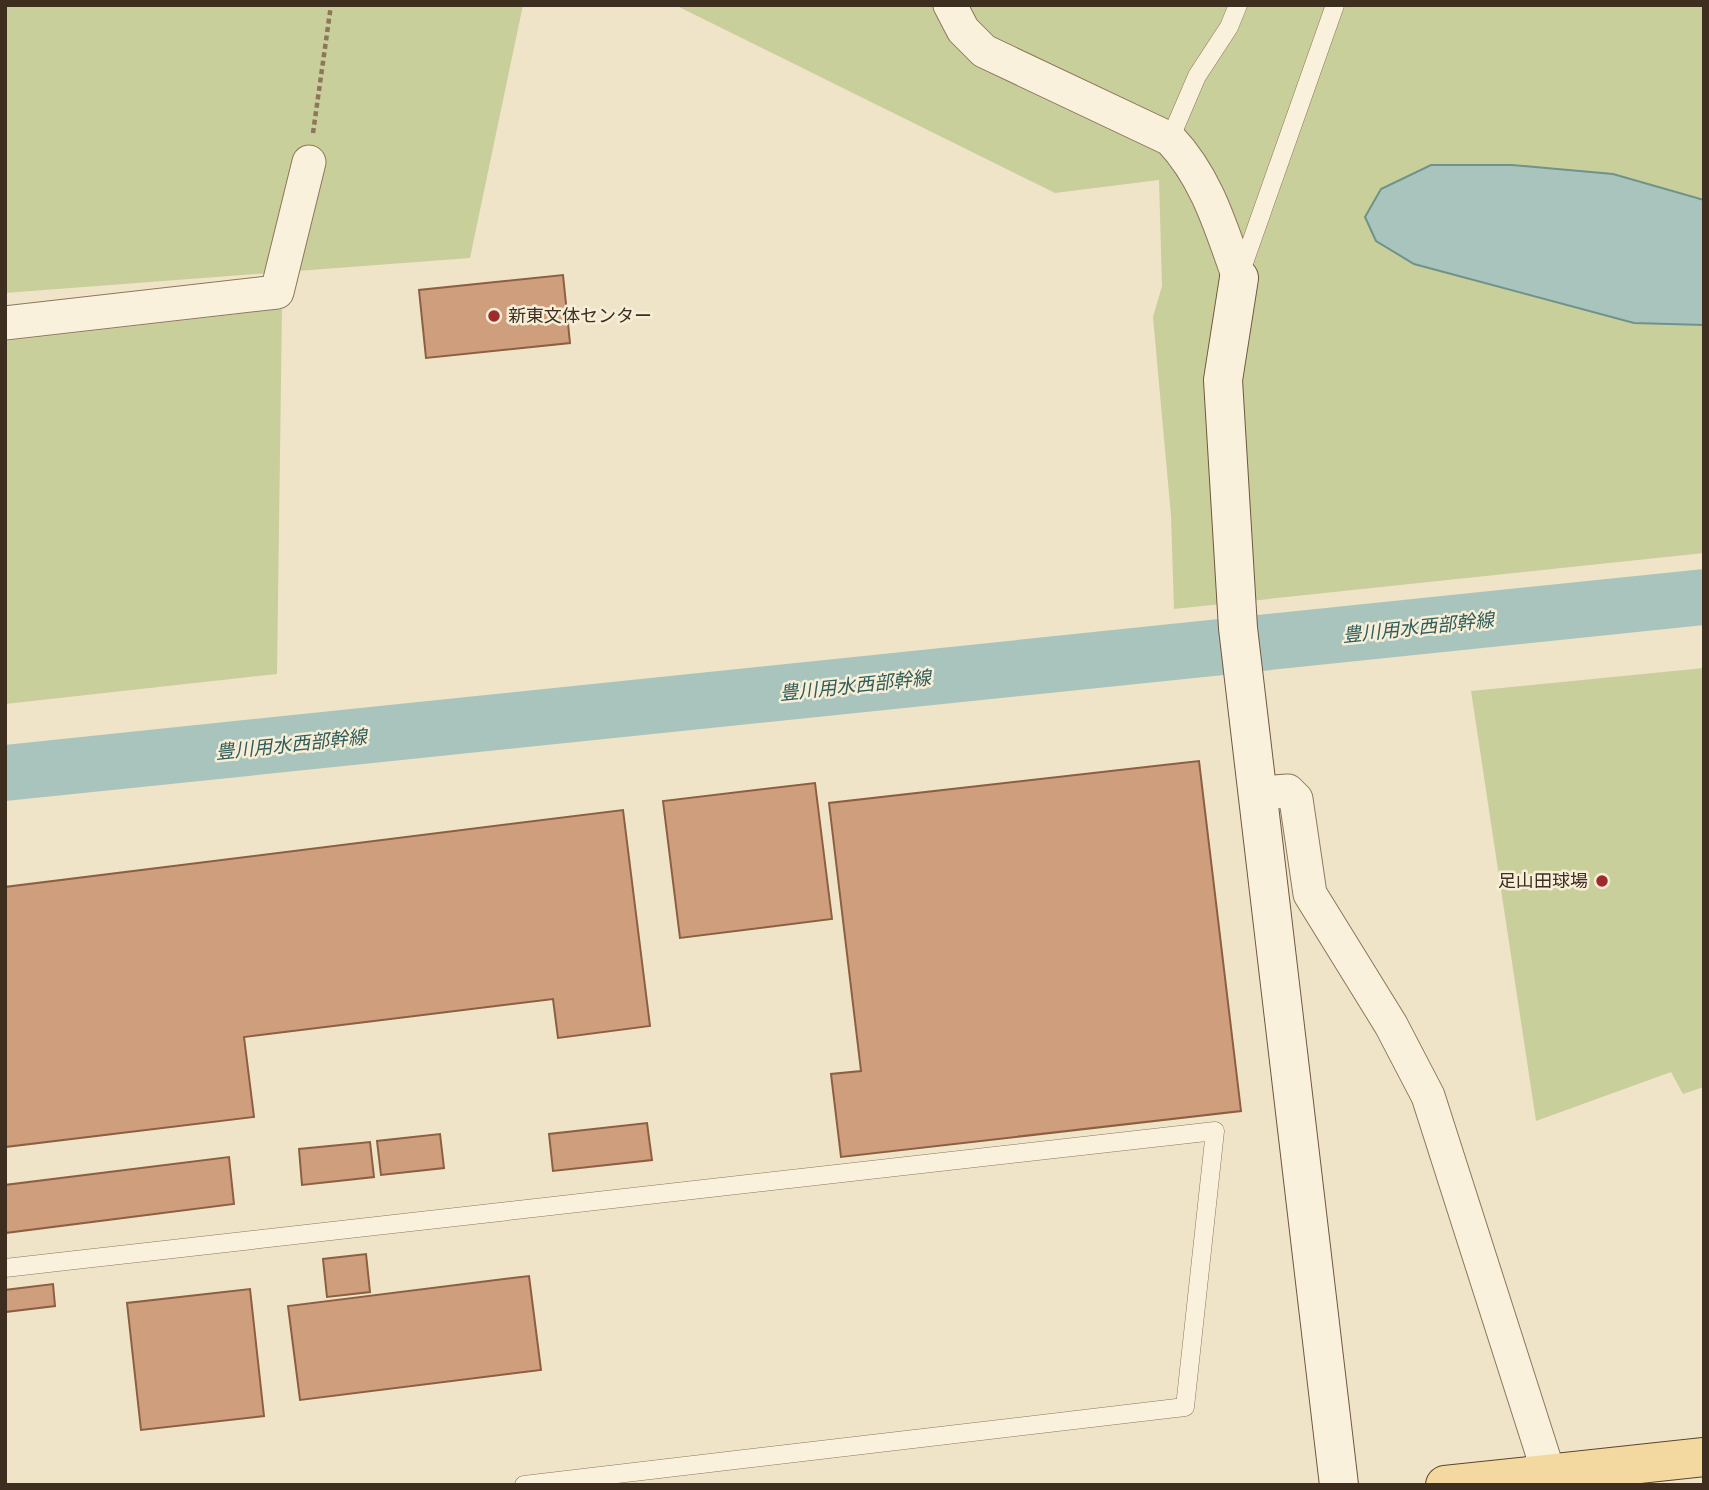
<svg xmlns="http://www.w3.org/2000/svg" width="1709" height="1490" viewBox="0 0 1709 1490" font-family="'Libre Baskerville','Noto Sans JP',serif">
<style>
.green{fill:#c9cf9b}
.water{fill:#a9c4bc;stroke:#6f938a;stroke-width:2}
.lines{fill:none;stroke-linecap:round;stroke-linejoin:round}
.river{stroke:#a9c4bc;stroke-width:56}
.building{fill:#cf9f7d;stroke:#8d5f41;stroke-width:2}
.lane-casing{stroke:#8d765c;stroke-width:19}
.street-casing{stroke:#8d765c;stroke-width:35}
.secondary-casing{stroke:#6f573f;stroke-width:40}
.primary-casing{stroke:#5b4430;stroke-width:40}
.path{stroke:#8d765c;stroke-width:4.5;stroke-dasharray:5 3.5;stroke-linecap:butt}
.lane{stroke:#faf1dc;stroke-width:18}
.street{stroke:#faf1dc;stroke-width:33}
.secondary{stroke:#faf1dc;stroke-width:38}
.primary{stroke:#f3d9a0;stroke-width:38}
.poi-dot{fill:#9e2a2b;stroke:#f7eed8;stroke-width:2.5}
.labels{text-anchor:middle;stroke-width:5;stroke-linejoin:round;paint-order:stroke}
.poi-label{font-size:18px;fill:#3d2e20;stroke:#f7eed8;text-anchor:start}
.water-label{font-size:19px;font-style:italic;fill:#2f5d5a;stroke:#f7eed8}
</style>
<rect width="100%" height="100%" fill="#f0e4c8"/>
<g class="green">
<path d="M5 5H523L470 258 5 293Z"/>
<path d="M675 5H1704V553L1174 609 1171 516 1153 317 1162 286 1159 180 1055 193Z"/>
<path d="M282 309 277 674 5 704V341Z"/>
<path d="M1704 668V1087L1683 1094 1671 1072 1536 1121 1471 691Z"/>
</g>
<path class="water" d="M1431 165H1512L1613 174 1704 200V325L1634 323 1414 264 1376 241 1365 217 1381 189Z"/>
<g class="lines">
<path class="river" d="M5 773 1704 597"/>
</g>
<g class="building">
<path d="M563 275 570 343 426 358 419 290Z"/>
<path d="M1199 761 1241 1111 841 1157 831 1074 861 1071 829 803Z"/>
<path d="M815 783 832 919 680 938 663 801Z"/>
<path d="M623 810 650 1026 558 1038 553 999 244 1037 254 1117 5 1147V887Z"/>
<path d="M647 1123 652 1160 553 1171 549 1134Z"/>
<path d="M440 1134 444 1168 381 1175 377 1141Z"/>
<path d="M370 1142 374 1177 302 1185 299 1149Z"/>
<path d="M229 1157 234 1204 5 1233V1185Z"/>
<path d="M366 1254 370 1292 327 1297 323 1259Z"/>
<path d="M529 1276 541 1370 300 1400 288 1306Z"/>
<path d="M53 1284 55 1306 5 1312V1290Z"/>
<path d="M250 1289 264 1416 141 1430 127 1303Z"/>
</g>
<g class="lines">
<g class="lane-casing">
<g id="lane">
<path d="M1170 139 1197 76 1229 27 1238 5"/>
<path d="M1240 274 1335 5"/>
<path d="M5 1268 1215 1131 1185 1407 524 1485"/>
</g>
</g>
<g class="street-casing">
<g id="street">
<path d="M950 5 963 30 984 51 1170 139C1207 178 1221 228 1239 278"/>
<path d="M5 323 277 292 309 162"/>
<path d="M1257 793 1288 791 1296 799 1310 894 1391 1025 1428 1096 1549 1474"/>
</g>
</g>
<g class="secondary-casing">
<path id="secondary" d="M1239 278 1223 380 1238 628 1339 1485"/>
</g>
<g class="primary-casing">
<path id="primary" d="M1445 1485 1704 1457"/>
</g>
<path class="path" d="M313 133 331 5"/>
<use href="#lane" class="lane"/>
<use href="#street" class="street"/>
<use href="#secondary" class="secondary"/>
<use href="#primary" class="primary"/>
</g>
<g class="poi-dot">
<circle cx="494" cy="316" r="7"/>
<circle cx="1602" cy="881" r="7"/>
</g>
<g class="labels">
<g class="poi-label">
<text x="508" y="322">新東文体センター</text>
<text x="1588" y="887" text-anchor="end">足山田球場</text>
</g>
<g class="water-label">
<text transform="translate(1418 627) rotate(-6)" y="7">豊川用水西部幹線</text>
<text transform="translate(855 685) rotate(-6)" y="7">豊川用水西部幹線</text>
<text transform="translate(291 744) rotate(-6)" y="7">豊川用水西部幹線</text>
</g>
</g>
<rect width="1709" height="1490" fill="none" stroke="#3d2e20" stroke-width="14"/>
</svg>
